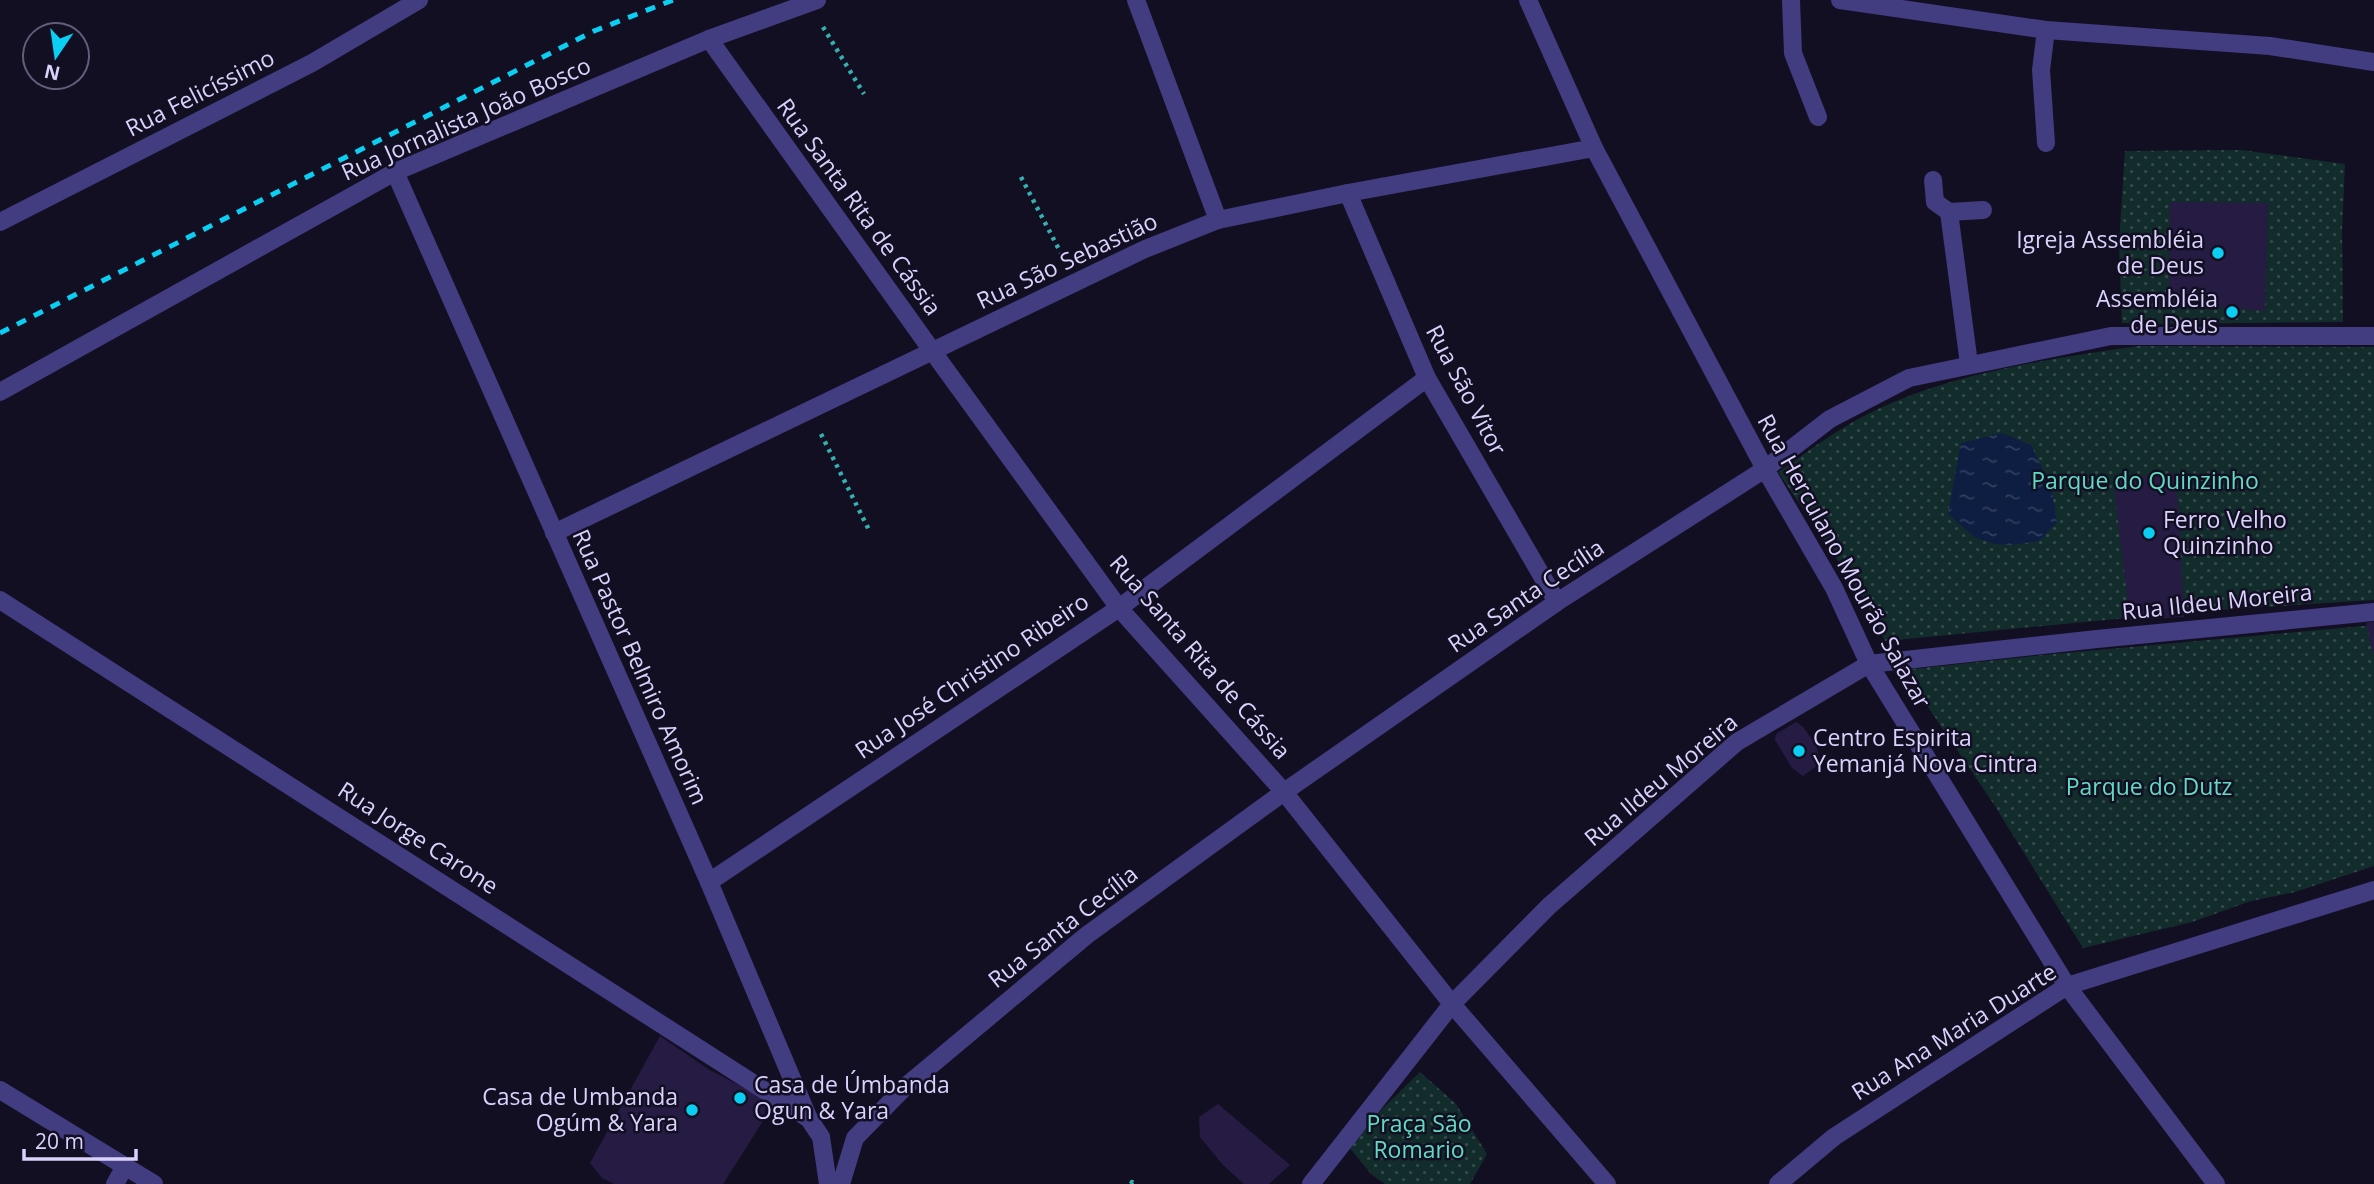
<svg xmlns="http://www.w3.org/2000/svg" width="2374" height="1184" viewBox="0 0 2374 1184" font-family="'Open Sans',sans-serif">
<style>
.park{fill:url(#park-dots)}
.water{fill:url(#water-ripples)}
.building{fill:#261c43}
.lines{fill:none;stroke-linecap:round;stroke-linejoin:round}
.path{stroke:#34b0af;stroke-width:4.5;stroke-dasharray:3.5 5;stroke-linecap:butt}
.minor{stroke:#423c80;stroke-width:18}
.rail{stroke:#0acef2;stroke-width:5;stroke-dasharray:10 9;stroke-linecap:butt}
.poi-dot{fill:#0acef2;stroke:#130f23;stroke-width:2.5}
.labels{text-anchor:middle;stroke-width:5;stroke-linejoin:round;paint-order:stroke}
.street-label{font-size:23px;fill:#dad2fd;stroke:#130f23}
.poi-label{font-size:23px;fill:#dad2fd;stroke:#130f23;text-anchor:end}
.park-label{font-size:23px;fill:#61dac3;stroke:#130f23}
</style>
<defs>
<pattern id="park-dots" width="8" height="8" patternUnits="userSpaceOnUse" patternTransform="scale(1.75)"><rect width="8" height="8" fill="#122c2c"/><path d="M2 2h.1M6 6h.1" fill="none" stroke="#344a4c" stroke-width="1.8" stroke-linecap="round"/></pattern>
<pattern id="water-ripples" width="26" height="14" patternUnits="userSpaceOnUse" patternTransform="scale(1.75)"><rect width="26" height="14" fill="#0e1e43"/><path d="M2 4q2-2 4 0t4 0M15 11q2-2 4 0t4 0" fill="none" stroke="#303e5f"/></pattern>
</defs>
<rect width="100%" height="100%" fill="#130f23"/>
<g class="park">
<path d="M2241 150 2345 164 2342 230 2343 322 2160 324 2122 323 2119 244 2125 151Z"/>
<path d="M2139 346 2374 347V600L2200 611 1885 641 1865 601 1778 472C1810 450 1843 425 1878 409 1957 372 2054 358 2139 346Z"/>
<path d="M2374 625V866L2295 892 2251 901 2192 922 2083 948 1993 803 1903 670 2043 655Z"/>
<path d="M1420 1072 1456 1104 1487 1154 1470 1184H1385L1371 1174 1349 1147 1382 1109Z"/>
</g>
<path class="water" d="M2002 433 2031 445 2051 487 2057 522 2039 541 2012 545 1994 544 1974 537 1948 514 1961 443Z"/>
<g class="building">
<path d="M2170 202 2268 203 2265 311 2169 303Z"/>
<path d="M2174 473 2179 512 2184 617 2130 620 2113 479Z"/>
<path d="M2374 622V654H2373L2366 623Z"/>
<path d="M1796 722 1803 727 1816 745 1821 763 1803 776 1792 768 1775 740 1776 734Z"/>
<path d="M660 1036 708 1069 767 1100 763 1121 723 1184H614L602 1178 590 1163Z"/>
<path d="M1218 1104 1290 1165 1269 1184H1244L1223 1165 1200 1137 1199 1117Z"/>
</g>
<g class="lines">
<g class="path">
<path d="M823 27 864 94"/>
<path d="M1021 177 1063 257"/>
<path d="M821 434 870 532"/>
<path d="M1131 1184 1132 1182 1135 1184"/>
</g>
<g class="minor">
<path d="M1136 0 1218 220"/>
<path d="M1528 0 1594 148 1765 469 1834 588 1869 664 2067 986 2216 1184"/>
<path d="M1791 0 1793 53 1818 117"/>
<path d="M1840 0 2046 30 2270 46 2374 62"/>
<path d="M2046 30 2041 70 2046 143"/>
<path d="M709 39 933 352 1119 608 1284 792 1452 1004 1607 1184"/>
<path d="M395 172 709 882 809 1119 821 1137 828 1184"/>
<path d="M1933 180 1935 202 1949 212 1983 210"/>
<path d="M1348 193 1427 378 1557 602"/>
<path d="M1949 212 1969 364"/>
<path d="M0 222 312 63 419 0"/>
<path d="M0 392 395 172 709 39 817 0"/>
<path d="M554 533 1145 249 1218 220 1348 193 1594 148"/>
<path d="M0 600 809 1119"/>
<path d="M709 882 1119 608 1427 378"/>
<path d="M0 1090 154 1184"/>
<path d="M115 1184 125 1166"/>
<path d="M841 1184 855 1138 905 1087 1087 935 1284 792 1557 602 1765 469 1830 419 1909 378 2111 336H2374"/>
<path d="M1311 1184 1452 1004 1549 906 1737 742 1869 664 2097 639 2374 612"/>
<path d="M1778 1184 1834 1137 2067 986 2374 890"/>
</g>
<path class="rail" d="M0 333 594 31 673 0"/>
</g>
<g class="poi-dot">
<circle cx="2218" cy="253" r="7"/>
<circle cx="2232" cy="312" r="7"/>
<circle cx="2149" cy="533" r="7"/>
<circle cx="1799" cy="751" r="7"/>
<circle cx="740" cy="1098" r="7"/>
<circle cx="692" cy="1110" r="7"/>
</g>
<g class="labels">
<g class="street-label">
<text transform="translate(200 93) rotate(-27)" y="8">Rua Felicíssimo</text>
<text transform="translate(466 119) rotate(-24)" y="8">Rua Jornalista João Bosco</text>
<text transform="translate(859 207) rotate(54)" y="8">Rua Santa Rita de Cássia</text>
<text transform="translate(1067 261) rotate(-25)" y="8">Rua São Sebastião</text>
<text transform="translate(1466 390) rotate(62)" y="8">Rua São Vitor</text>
<text transform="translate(1844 561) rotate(61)" y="8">Rua Herculano Mourão Salazar</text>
<text transform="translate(1526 596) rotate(-34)" y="8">Rua Santa Cecília</text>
<text transform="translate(2217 602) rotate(-6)" y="8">Rua Ildeu Moreira</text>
<text transform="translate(1200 657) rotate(49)" y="8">Rua Santa Rita de Cássia</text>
<text transform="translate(640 667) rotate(66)" y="8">Rua Pastor Belmiro Amorim</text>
<text transform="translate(972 676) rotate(-34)" y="8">Rua José Christino Ribeiro</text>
<text transform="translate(1661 780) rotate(-40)" y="8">Rua Ildeu Moreira</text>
<text transform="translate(418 838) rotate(33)" y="8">Rua Jorge Carone</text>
<text transform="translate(1063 927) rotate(-38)" y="8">Rua Santa Cecília</text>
<text transform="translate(1954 1032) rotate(-32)" y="8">Rua Ana Maria Duarte</text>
</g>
<g class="poi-label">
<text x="2204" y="248">Igreja Assembléia<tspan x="2204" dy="26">de Deus</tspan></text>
<text x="2218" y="307">Assembléia<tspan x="2218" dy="26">de Deus</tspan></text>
<text x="2163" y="528" text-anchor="start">Ferro Velho<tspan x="2163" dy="26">Quinzinho</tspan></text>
<text x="1813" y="746" text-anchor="start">Centro Espirita<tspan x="1813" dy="26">Yemanjá Nova Cintra</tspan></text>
<text x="754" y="1093" text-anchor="start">Casa de Úmbanda<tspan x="754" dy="26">Ogun &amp; Yara</tspan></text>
<text x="678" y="1105">Casa de Umbanda<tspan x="678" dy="26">Ogúm &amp; Yara</tspan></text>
</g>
<g class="park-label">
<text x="2145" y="489">Parque do Quinzinho</text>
<text x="2149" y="795">Parque do Dutz</text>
<text x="1419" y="1132">Praça São<tspan x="1419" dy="26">Romario</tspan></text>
</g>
</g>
<g transform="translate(56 56) rotate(193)"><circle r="33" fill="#130f23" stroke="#635d7a" stroke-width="2"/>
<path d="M0-5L12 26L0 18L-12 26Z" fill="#0acef2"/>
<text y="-10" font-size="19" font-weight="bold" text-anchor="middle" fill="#dad2fd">N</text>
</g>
<path d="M24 1149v10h112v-10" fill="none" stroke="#dad2fd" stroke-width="3.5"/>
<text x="35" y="1149" font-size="21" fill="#dad2fd" stroke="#130f23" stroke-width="5" paint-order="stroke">20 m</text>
</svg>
